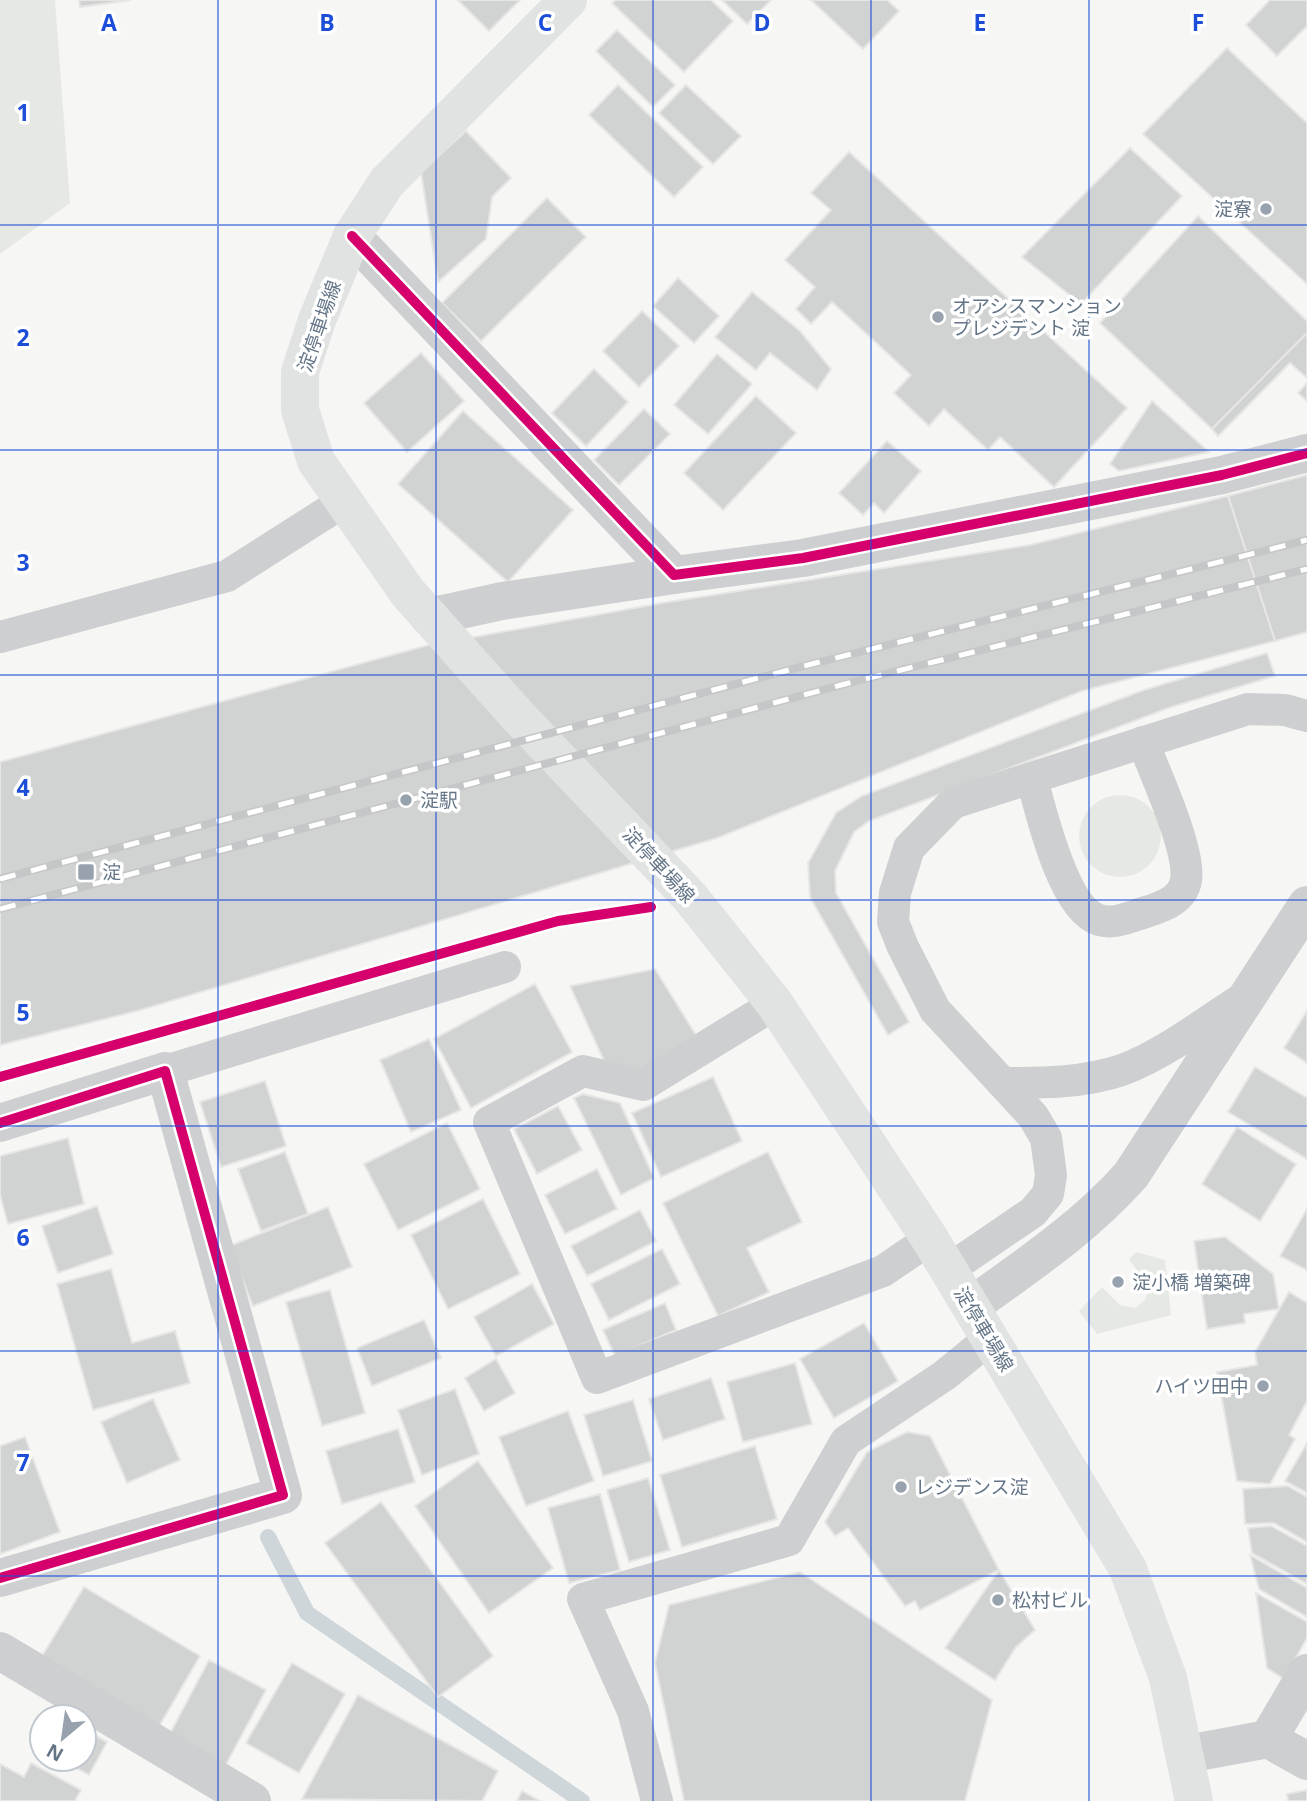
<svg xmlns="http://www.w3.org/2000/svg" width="1307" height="1801" viewBox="0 0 1307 1801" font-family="'Open Sans','Noto Sans JP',sans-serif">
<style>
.green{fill:#e6e9e3}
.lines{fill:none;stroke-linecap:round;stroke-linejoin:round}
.stream{stroke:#cfd6da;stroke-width:16}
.building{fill:#d1d2d2;stroke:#e6e6e4;stroke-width:2}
.service{stroke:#cecfd0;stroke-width:32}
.minor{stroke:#cecfd0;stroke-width:38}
.secondary{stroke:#e1e2e2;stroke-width:38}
.rail-casing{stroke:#c5c6c7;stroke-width:8}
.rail{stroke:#fff;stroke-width:5;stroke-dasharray:16;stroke-linecap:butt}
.cycleway-casing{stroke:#fff;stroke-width:15}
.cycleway{stroke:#d6006c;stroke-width:10}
.grid{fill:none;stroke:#1d4ed8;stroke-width:2;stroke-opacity:0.55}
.poi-dot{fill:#97a2ae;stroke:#fff;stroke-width:2.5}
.labels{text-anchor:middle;stroke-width:7;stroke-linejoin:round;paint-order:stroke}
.poi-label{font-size:19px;fill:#647587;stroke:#fff;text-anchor:start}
.street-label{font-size:19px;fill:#647587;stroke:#fff}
.grid-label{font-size:23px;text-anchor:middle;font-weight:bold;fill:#1d4ed8;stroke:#fff;stroke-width:7;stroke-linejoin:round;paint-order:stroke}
</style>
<rect width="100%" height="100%" fill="#f6f6f5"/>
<g class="green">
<path d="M0 0H55L70 203 0 254Z"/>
<circle cx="1120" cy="836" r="41"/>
<path d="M1136 1252 1165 1260 1171 1315 1097 1334 1079 1311 1102 1287 1120 1305 1135 1308 1145 1300 1149 1288 1129 1259Z"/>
</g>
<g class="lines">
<path class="stream" d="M268 1537 307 1613 582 1801"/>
</g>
<g class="building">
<path d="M79 0H131L80 7Z"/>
<path d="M458 0H520L489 31Z"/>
<path d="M616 0H711L733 21 684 72 612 3Z"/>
<path d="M722 0H771L747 24Z"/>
<path d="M811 0H887L899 11 863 49Z"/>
<path d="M1270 0H1307V26L1277 56 1246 25Z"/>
<path d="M617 30 675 85 653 107 596 51Z"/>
<path d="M1227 48 1307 123V284L1143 134Z"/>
<path d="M618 85 703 167 674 197 589 115Z"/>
<path d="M686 85 741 136 713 164 659 113Z"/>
<path d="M466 131 511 178 492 197 486 239 438 282 421 172Z"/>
<path d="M1130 148 1182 196 1081 304 1022 257Z"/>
<path d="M849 152 1127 408 1054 487 1000 437 988 450 944 409 929 426 894 393 911 375 832 302 811 324 796 309 815 287 785 260 831 210 811 193Z"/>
<path d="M547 198 586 237 481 341 442 303Z"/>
<path d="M1198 216 1307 321V333L1212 429 1100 323Z"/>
<path d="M678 278 719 316 694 343 653 306Z"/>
<path d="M752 292 800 331 831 369 817 390 770 353 756 370 715 337Z"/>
<path d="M642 311 679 346 639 387 603 351Z"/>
<path d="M1307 333V378L1290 363 1218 436 1212 429Z"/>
<path d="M421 353 464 401 407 452 364 403Z"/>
<path d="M717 354 752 384 708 434 674 405Z"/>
<path d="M594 369 628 402 586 446 552 413Z"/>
<path d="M1307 383V401L1298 393Z"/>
<path d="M756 396 796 433 723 510 684 473Z"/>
<path d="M1152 401 1209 452 1119 471 1110 464Z"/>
<path d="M644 409 670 434 619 485 594 460Z"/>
<path d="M463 411 573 510 508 582 398 484Z"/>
<path d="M887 441 921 471 884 513 874 503 863 515 839 493Z"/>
<path d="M1307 475V632L1275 641 1228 496Z"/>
<path d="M1228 496 1275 641 1082 691 717 838 137 1011 0 1045V762L425 646 662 603 1030 545Z"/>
<path d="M1267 653 1275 676 1171 707 869 821 854 832 835 871 836 893 909 1022 888 1035 810 897 808 863 836 813 862 796 1144 690Z"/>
<path d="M655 969 697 1037 631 1077 605 1063 570 986Z"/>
<path d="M535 984 572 1052 471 1108 434 1039Z"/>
<path d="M1307 1011V1063L1284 1048Z"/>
<path d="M429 1039 461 1110 411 1132 380 1060Z"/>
<path d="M1255 1067 1307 1098V1159L1228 1112Z"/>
<path d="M713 1077 742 1141 661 1177 632 1113Z"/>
<path d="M265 1081 286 1146 221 1167 200 1102Z"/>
<path d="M583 1094 620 1103 654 1178 621 1195 574 1098Z"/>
<path d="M558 1106 582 1150 537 1174 514 1129Z"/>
<path d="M447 1123 480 1189 398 1230 364 1164Z"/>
<path d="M1237 1127 1296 1164 1260 1221 1202 1184Z"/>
<path d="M68 1138 84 1204 8 1224 0 1195V1156Z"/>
<path d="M285 1152 308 1214 261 1231 238 1169Z"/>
<path d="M768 1152 802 1222 747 1248 769 1292 718 1316 663 1203Z"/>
<path d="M597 1169 617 1209 565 1234 545 1195Z"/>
<path d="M483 1199 520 1274 448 1309 411 1235Z"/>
<path d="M97 1206 113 1254 58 1273 42 1226Z"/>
<path d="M328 1207 352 1267 253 1306 229 1246Z"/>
<path d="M1307 1209V1270L1280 1256Z"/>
<path d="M640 1210 656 1241 587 1276 571 1246Z"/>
<path d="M1225 1237 1273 1274 1279 1309 1244 1314 1245 1323 1207 1329 1194 1241Z"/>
<path d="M662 1249 680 1284 609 1320 591 1284Z"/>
<path d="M111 1269 132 1343 175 1331 190 1383 93 1410 57 1284Z"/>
<path d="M532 1284 554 1324 496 1356 474 1317Z"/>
<path d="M330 1290 365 1413 322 1426 286 1302Z"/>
<path d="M1289 1292 1307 1303V1401L1289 1435 1295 1439 1270 1484 1237 1481 1217 1372 1257 1365 1255 1352Z"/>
<path d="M665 1303 676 1330 615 1356 603 1330Z"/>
<path d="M424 1320 441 1358 372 1386 357 1348Z"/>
<path d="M864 1323 898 1381 834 1418 800 1359Z"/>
<path d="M496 1359 515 1393 484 1411 465 1378Z"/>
<path d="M795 1363 812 1424 743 1442 727 1382Z"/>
<path d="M711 1378 725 1419 663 1440 649 1399Z"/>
<path d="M455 1389 479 1454 422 1475 398 1410Z"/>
<path d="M153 1399 180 1460 127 1483 101 1422Z"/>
<path d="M633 1400 652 1461 603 1476 584 1415Z"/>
<path d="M568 1411 594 1481 526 1506 499 1437Z"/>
<path d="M398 1429 415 1482 342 1504 326 1451Z"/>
<path d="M907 1432 930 1436 999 1570 920 1610 915 1601 905 1606 848 1528 835 1536 825 1522 867 1452Z"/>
<path d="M25 1437 60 1532 0 1554V1446Z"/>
<path d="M1307 1443V1493L1285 1481Z"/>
<path d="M755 1446 777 1519 682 1547 660 1475Z"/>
<path d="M478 1461 553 1568 489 1613 415 1506Z"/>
<path d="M648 1478 670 1550 629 1562 607 1490Z"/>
<path d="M1288 1486 1307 1497V1542L1274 1523 1245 1524 1243 1489Z"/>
<path d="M600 1494 620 1570 569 1583 548 1508Z"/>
<path d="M381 1502 493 1656 438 1697 325 1543Z"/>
<path d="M1271 1526 1307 1546V1584L1252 1553 1248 1528Z"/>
<path d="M1250 1555 1307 1588V1617L1259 1589Z"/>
<path d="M999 1570 1035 1630 1016 1647 995 1680 945 1648Z"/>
<path d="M800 1572 992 1700 965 1801H684L655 1663 669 1605Z"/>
<path d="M84 1587 200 1656 158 1728 41 1658Z"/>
<path d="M1256 1593 1307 1622V1638L1284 1679 1267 1668Z"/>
<path d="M209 1660 266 1690 222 1772 166 1741Z"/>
<path d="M292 1663 345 1694 299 1773 246 1743Z"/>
<path d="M358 1695 498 1771 482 1801 302 1799Z"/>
<path d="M92 1734 107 1742 89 1775 74 1767 78 1759H84V1749Z"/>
<path d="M31 1763 81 1790 75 1801H0V1764L24 1777Z"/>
<path d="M1307 1790V1801H1288L1287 1794Z"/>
<path d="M522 1791 540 1801H517Z"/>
</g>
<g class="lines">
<g class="service">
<path d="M0 637 227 576 343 502"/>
<path d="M1032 779C1041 812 1063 909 1099 920 1115 925 1132 916 1146 912 1162 907 1183 900 1186 880 1191 851 1155 773 1143 742"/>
<path d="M775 1004 643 1085 583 1071 489 1122 597 1378 883 1271 930 1239"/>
<path d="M165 1071 505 967"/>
<path d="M1003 1083C1043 1083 1083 1083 1122 1070 1161 1056 1208 1021 1243 998"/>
<path d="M948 1270 1033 1212 1048 1194 1051 1175 1046 1138 1033 1116 935 1010 903 947 893 922 895 893 909 848 953 803 1248 709 1285 710 1307 716"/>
<path d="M657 1801 633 1711 583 1599 789 1540 846 1441 945 1375 989 1339"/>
</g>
<g class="minor">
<path d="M352 236 674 575 803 558 1222 475 1307 453"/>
<path d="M429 617 502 601 674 575"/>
<path d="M0 1123 165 1071 283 1495 0 1578"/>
<path d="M971 1306C1028 1265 1085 1227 1131 1175L1307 905"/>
<path d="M0 1651 252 1801"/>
<path d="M1268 1739 1307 1673"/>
<path d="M1187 1754 1268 1739 1307 1761"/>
</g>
<path class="secondary" d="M568 0 387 182 352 236 317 320 300 372V410L316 461 408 593 517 715 690 897 775 1004 930 1239 1128 1569 1168 1678 1194 1801"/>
<g class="rail-casing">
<g id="rail">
<path d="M0 879 800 667 1307 540"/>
<path d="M0 909 845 684 1307 569"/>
</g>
</g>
<use href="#rail" class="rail"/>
<g class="cycleway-casing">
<g id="cycleway">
<path d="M352 236 674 575 803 558 1222 475 1307 453"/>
<path d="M0 1077 558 921 651 907"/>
<path d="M0 1123 165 1071 283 1495 0 1578"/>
</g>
</g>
<use href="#cycleway" class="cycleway"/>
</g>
<path class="grid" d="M218 0V1801M436 0V1801M653 0V1801M871 0V1801M1089 0V1801M0 225H1307M0 450H1307M0 675H1307M0 900H1307M0 1126H1307M0 1351H1307M0 1576H1307"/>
<g class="poi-dot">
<circle cx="1266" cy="209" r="7"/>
<circle cx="938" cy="317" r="7"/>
<circle cx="406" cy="800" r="7"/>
<rect x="77" y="863" width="18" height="18" rx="3.5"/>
<circle cx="1118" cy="1282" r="7"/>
<circle cx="1263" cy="1386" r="7"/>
<circle cx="901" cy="1487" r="7"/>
<circle cx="998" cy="1600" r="7"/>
</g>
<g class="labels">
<g class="poi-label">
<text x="1252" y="216" text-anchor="end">淀寮</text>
<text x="952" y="313">オアシスマンション<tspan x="952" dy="22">プレジデント 淀</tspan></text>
<text x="420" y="807">淀駅</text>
<text x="102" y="879">淀</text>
<text x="1132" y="1289">淀小橋 増築碑</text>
<text x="1249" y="1393" text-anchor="end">ハイツ田中</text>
<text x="915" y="1494">レジデンス淀</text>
<text x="1012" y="1607">松村ビル</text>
</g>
<g class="street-label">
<text transform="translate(319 326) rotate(-71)" y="7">淀停車場線</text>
<text transform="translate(659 865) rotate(47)" y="7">淀停車場線</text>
<text transform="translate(984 1329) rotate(59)" y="7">淀停車場線</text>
</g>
</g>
<g class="grid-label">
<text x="109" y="31">A</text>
<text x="327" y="31">B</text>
<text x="545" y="31">C</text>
<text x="762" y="31">D</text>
<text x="980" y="31">E</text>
<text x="1198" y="31">F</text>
<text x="23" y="121">1</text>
<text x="23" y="346">2</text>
<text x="23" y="571">3</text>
<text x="23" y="796">4</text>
<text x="23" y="1021">5</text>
<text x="23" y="1246">6</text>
<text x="23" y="1471">7</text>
</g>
<g transform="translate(63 1738) rotate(209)"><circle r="33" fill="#ffffff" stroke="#c1c8cf" stroke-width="2"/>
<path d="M0-5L12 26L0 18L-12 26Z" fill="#97a2ae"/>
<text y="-10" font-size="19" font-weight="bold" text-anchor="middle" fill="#647587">N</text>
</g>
</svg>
